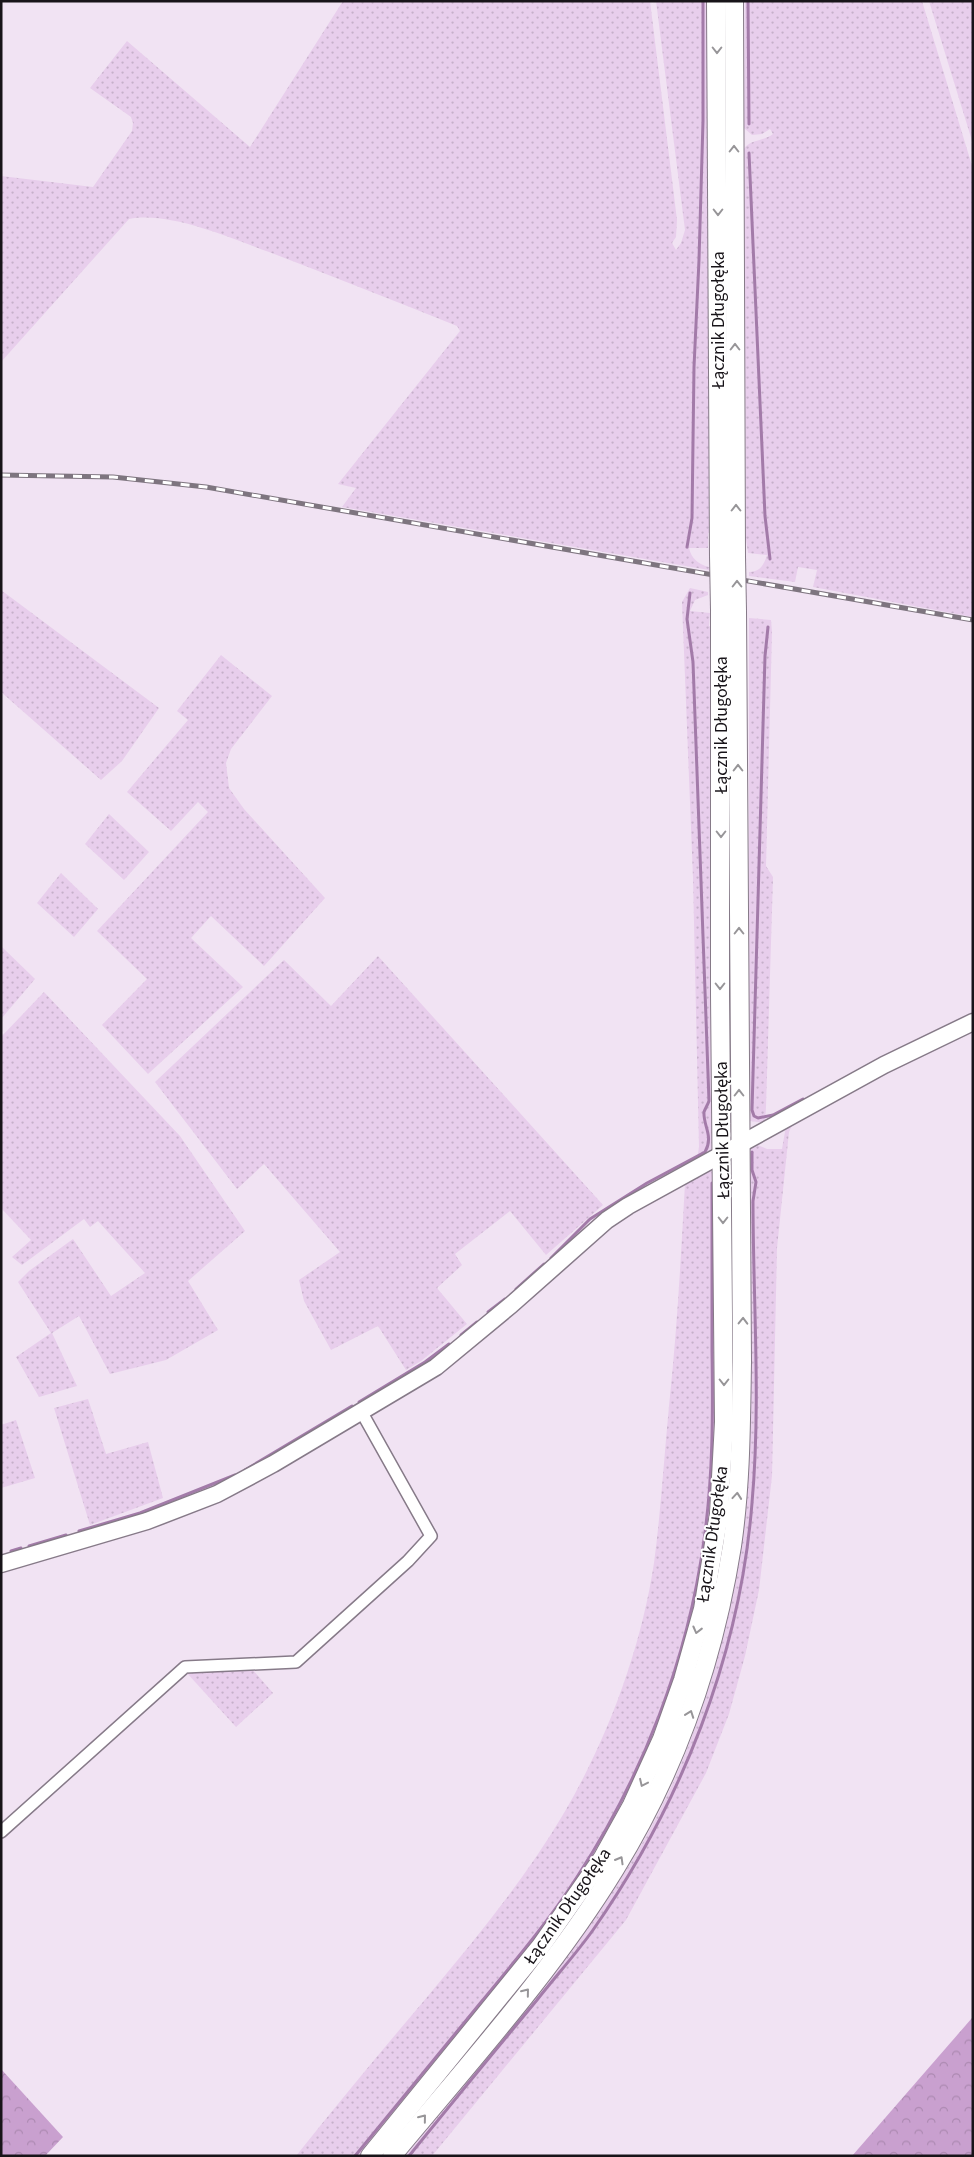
<svg xmlns="http://www.w3.org/2000/svg" width="974" height="2157" viewBox="0 0 974 2157" font-family="'Source Sans 3',sans-serif">
<style>
.grass{fill:url(#grass-dots)}
.forest{fill:url(#forest-crowns)}
.lines{fill:none;stroke-linecap:round;stroke-linejoin:round}
.stream{stroke:#a37ba9;stroke-width:3}
.street-casing{stroke:#867a88;stroke-width:14}
.secondary-casing{stroke:#867a88;stroke-width:19}
.primary-casing{stroke:#867a88;stroke-width:20}
.street{stroke:#fff;stroke-width:11}
.secondary{stroke:#fff;stroke-width:16}
.primary{stroke:#fff;stroke-width:18}
.rail-casing{stroke:#7e757f;stroke-width:5}
.rail{stroke:#fff;stroke-width:3;stroke-dasharray:9;stroke-linecap:butt}
.primary-bridge-casing{stroke:#867a88;stroke-width:20;stroke-linecap:butt}
.primary-bridge{stroke:#fff;stroke-width:18}
.oneway{stroke:#979598}
.labels{text-anchor:middle;stroke-width:4;stroke-linejoin:round;paint-order:stroke}
.street-label{font-size:18px;fill:#181419;stroke:#fff}
</style>
<defs>
<pattern id="grass-dots" width="8" height="8" patternUnits="userSpaceOnUse" patternTransform="scale(1.25)"><rect width="8" height="8" fill="#e8ceec"/><path d="M2 2h.1M6 6h.1" fill="none" stroke="#c6b0ca" stroke-width="1.8" stroke-linecap="round"/></pattern>
<pattern id="forest-crowns" width="20" height="18" patternUnits="userSpaceOnUse" patternTransform="scale(1.25)"><rect width="20" height="18" fill="#c9a0cf"/><path d="M2 6a3 3 0 1 1 6 0M12 15a3 3 0 1 1 6 0" fill="none" stroke="#ac89b1"/></pattern>
</defs>
<rect width="100%" height="100%" fill="#f1e3f3"/>
<g class="grass">
<path d="M343 1H650L677 220 676 237 672 243 676 250 681 243 685 230 656 1H708L711 532 708 533V548H689C691 558 699 565 709 567V570L342 507 356 488 338 484 460 331 457 326C395 301 332 276 269 252 230 238 170 211 129 219L1 362V176L93 187 132 131 133 123 131 117 90 88 127 41 250 147Z"/>
<path d="M745 1H922L973 169V617L813 587 817 570 798 567 795 582 749 576V572C760 572 764 565 767 555L748 553 746 539 744 149C749 140 764 141 773 134L770 129 762 134 752 135 744 128Z"/>
<path d="M929 1H973V144Z"/>
<path d="M690 588 708 592V595L695 600 690 611 710 613 709 626 711 627 714 1107 711 1115 714 1145 707 1155 697 1160 699 1147 693 878 682 602Z"/>
<path d="M1 590 159 708 122 761 101 780 1 692Z"/>
<path d="M749 618 771 620 772 632 766 866 773 877 766 1107 765 1123 750 1121 749 1115Z"/>
<path d="M221 655 272 696 231 749 226 763 229 788 244 809 325 898 264 966 211 916 191 938 243 987 148 1074 102 1025 147 979 97 931 208 812 198 802 171 831 127 792 188 720 177 711Z"/>
<path d="M109 814 149 852 124 880 85 844Z"/>
<path d="M61 873 98 909 74 937 37 903Z"/>
<path d="M1 946 35 979 1 1019Z"/>
<path d="M378 956 603 1205 546 1255 510 1211 455 1254 462 1265 437 1288 467 1324 421 1361 406 1370 378 1326 331 1350 304 1301 299 1280 340 1252 264 1164 237 1189 155 1082 284 960 331 1006Z"/>
<path d="M44 992 180 1136 245 1231 188 1281 218 1330 166 1360 110 1374 79 1316 52 1333 77 1386 39 1397 16 1357 51 1333 18 1282 29 1271 73 1239 111 1296 145 1273 98 1221 90 1227 84 1219 22 1265 12 1257 31 1240 1 1208V1037Z"/>
<path d="M793 1123 789 1132 777 1248 772 1476 759 1590 745 1656 729 1714 706 1773 626 1920 432 2156H405C487 2054 577 1956 643 1842 702 1738 735 1616 745 1498 753 1413 750 1328 750 1243 750 1211 747 1179 750 1148L753 1143 767 1149H782L786 1126Z"/>
<path d="M703 1170 712 1171 716 1181C716 1294 722 1409 710 1522 697 1654 643 1784 570 1894 546 1929 516 1962 489 1996 445 2049 402 2102 359 2156H296C339 2102 383 2049 428 1996 477 1937 525 1879 564 1813 608 1738 641 1649 654 1563 661 1510 664 1458 669 1406 677 1331 681 1257 685 1183Z"/>
<path d="M88 1399 106 1454 148 1442 163 1498 90 1525 54 1408Z"/>
<path d="M16 1420 35 1478 1 1488V1425Z"/>
<path d="M252 1669 273 1693 236 1727 186 1672Z"/>
</g>
<g class="forest">
<path d="M973 2017V2156H852L972 2018Z"/>
<path d="M1 2069 63 2137 45 2156H1Z"/>
</g>
<g class="lines">
<g class="stream">
<path d="M748 1 749 124"/>
<path d="M749 153 765 516 770 559"/>
<path d="M687 547 692 518 694 367 699 260 703 121V1"/>
<path d="M768 627 765 656 752 1110 754 1116 758 1118 773 1115 803 1099"/>
<path d="M551 1258 590 1219 647 1183 705 1152C714 1136 703 1126 704 1112 705 1109 708 1104 709 1101L693 662 687 619 690 593"/>
<path d="M516 1289 544 1264"/>
<path d="M488 1312 505 1299"/>
<path d="M461 1335 477 1322"/>
<path d="M359 1402 425 1362 449 1344"/>
<path d="M245 1470 352 1406"/>
<path d="M79 1531 140 1513 235 1475"/>
<path d="M29 1546 66 1535"/>
<path d="M11 1551 21 1548"/>
<path d="M355 2156C397 2104 440 2053 482 2001 515 1961 549 1921 577 1877 643 1776 688 1659 704 1540 713 1477 713 1414 712 1351 712 1295 712 1239 712 1183"/>
<path d="M409 2156C451 2104 494 2052 537 2000 555 1977 576 1954 593 1930 681 1804 740 1656 752 1503 761 1403 753 1301 753 1201L756 1182 752 1170V1152"/>
</g>
<g class="street-casing">
<path id="street" d="M1 1832 185 1667 296 1662 408 1561 431 1536 361 1411"/>
</g>
<g class="secondary-casing">
<path id="secondary" d="M1 1564 147 1521 217 1494 273 1464 436 1367 511 1305 607 1220 628 1206 884 1065 973 1022"/>
</g>
<g class="primary-casing">
<g id="primary">
<path d="M716 1 719 556"/>
<path d="M734 1 736 557"/>
<path d="M370 2156 541 1946 602 1859 632 1805 662 1739 683 1680 703 1609 719 1514 724 1422 720 995V610"/>
<path d="M392 2156C469 2063 552 1972 615 1869 676 1770 714 1660 732 1546 741 1485 741 1423 742 1362L737 611"/>
</g>
</g>
<use href="#street" class="street"/>
<use href="#secondary" class="secondary"/>
<use href="#primary" class="primary"/>
<g class="rail-casing">
<path id="rail" d="M1 475 113 477 206 487 973 620"/>
</g>
<use href="#rail" class="rail"/>
<g class="primary-bridge-casing">
<g id="primary-bridge">
<path d="M719 556 720 610"/>
<path d="M736 557 737 611"/>
</g>
</g>
<use href="#primary-bridge" class="primary-bridge"/>
</g>
<defs><path id="oneway-chevron" d="M-2-3.5L2.5 0L-2 3.5" fill="none" stroke-width="1.6" stroke-linecap="round" stroke-linejoin="round" transform="scale(1.25)"/></defs>
<g class="oneway">
<use href="#oneway-chevron" transform="translate(717 50) rotate(90)"/>
<use href="#oneway-chevron" transform="translate(734 149) rotate(-90)"/>
<use href="#oneway-chevron" transform="translate(718 212) rotate(90)"/>
<use href="#oneway-chevron" transform="translate(735 347) rotate(-90)"/>
<use href="#oneway-chevron" transform="translate(736 508) rotate(-90)"/>
<use href="#oneway-chevron" transform="translate(737 584) rotate(-90)"/>
<use href="#oneway-chevron" transform="translate(738 768) rotate(-90)"/>
<use href="#oneway-chevron" transform="translate(721 834) rotate(90)"/>
<use href="#oneway-chevron" transform="translate(739 931) rotate(-90)"/>
<use href="#oneway-chevron" transform="translate(720 986) rotate(90)"/>
<use href="#oneway-chevron" transform="translate(739 1093) rotate(-90)"/>
<use href="#oneway-chevron" transform="translate(723 1220) rotate(90)"/>
<use href="#oneway-chevron" transform="translate(743 1321) rotate(-89)"/>
<use href="#oneway-chevron" transform="translate(724 1382) rotate(90)"/>
<use href="#oneway-chevron" transform="translate(737 1496) rotate(-85)"/>
<use href="#oneway-chevron" transform="translate(697 1630) rotate(104)"/>
<use href="#oneway-chevron" transform="translate(690 1714) rotate(-70)"/>
<use href="#oneway-chevron" transform="translate(643 1783) rotate(115)"/>
<use href="#oneway-chevron" transform="translate(620 1860) rotate(-60)"/>
<use href="#oneway-chevron" transform="translate(526 1992) rotate(-51)"/>
<use href="#oneway-chevron" transform="translate(423 2118) rotate(-51)"/>
</g>
<g class="labels">
<g class="street-label">
<text transform="translate(718 320) rotate(-90)" y="6">Łącznik Długołęka</text>
<text transform="translate(721 725) rotate(-90)" y="6">Łącznik Długołęka</text>
<text transform="translate(722 1130) rotate(-91)" y="6">Łącznik Długołęka</text>
<text transform="translate(712 1534) rotate(-82)" y="6">Łącznik Długołęka</text>
<text transform="translate(567 1906) rotate(-55)" y="6">Łącznik Długołęka</text>
</g>
</g>
<rect width="974" height="2157" fill="none" stroke="#181419" stroke-width="5"/>
</svg>
